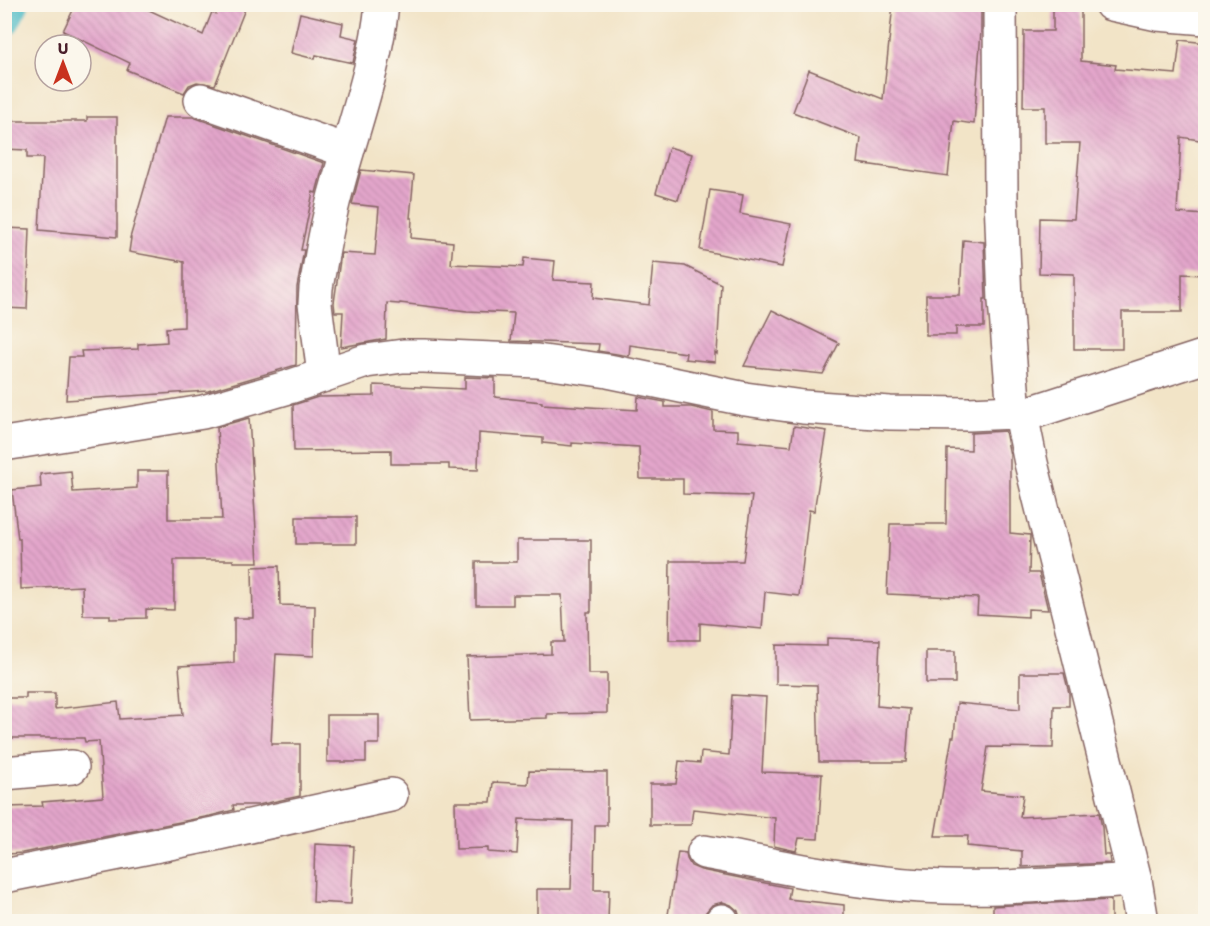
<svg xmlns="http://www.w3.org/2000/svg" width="1210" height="926" viewBox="0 0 1210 926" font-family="'Shantell Sans',sans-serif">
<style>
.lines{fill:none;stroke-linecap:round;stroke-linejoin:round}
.canal{stroke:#4dbbc6;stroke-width:32}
.building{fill:url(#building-back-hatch)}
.minor-casing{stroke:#856462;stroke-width:36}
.minor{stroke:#fff;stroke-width:33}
</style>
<defs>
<pattern id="building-back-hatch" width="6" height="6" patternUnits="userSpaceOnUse" patternTransform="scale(1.5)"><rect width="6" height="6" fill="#e3a6cb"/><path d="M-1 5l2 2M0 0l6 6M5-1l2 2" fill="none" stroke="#c48eae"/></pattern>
</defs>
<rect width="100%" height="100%" fill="#fbf7ec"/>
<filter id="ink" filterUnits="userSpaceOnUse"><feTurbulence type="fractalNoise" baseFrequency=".0167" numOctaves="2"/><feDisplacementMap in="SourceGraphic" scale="12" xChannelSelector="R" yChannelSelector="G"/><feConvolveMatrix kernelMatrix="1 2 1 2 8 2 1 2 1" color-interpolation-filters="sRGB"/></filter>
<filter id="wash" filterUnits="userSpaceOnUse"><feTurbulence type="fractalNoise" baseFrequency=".008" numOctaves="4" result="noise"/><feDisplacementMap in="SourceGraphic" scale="24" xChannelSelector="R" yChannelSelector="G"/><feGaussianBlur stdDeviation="1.35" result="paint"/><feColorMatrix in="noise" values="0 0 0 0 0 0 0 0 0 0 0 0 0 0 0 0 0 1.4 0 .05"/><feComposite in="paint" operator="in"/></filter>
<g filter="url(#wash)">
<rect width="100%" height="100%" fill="#f2e4c7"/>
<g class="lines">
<path class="canal" d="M4 21 13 4"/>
</g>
<g id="blocks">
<g class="building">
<path d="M76 4H136L203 35 212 12 216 14 219 4H247L215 85 197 82 189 85 184 93 127 70 130 63 63 31Z"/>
<path d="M893 4H981V31L974 124 954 121 948 176 858 163 861 138 793 112 809 70 883 99Z"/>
<path d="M1053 4H1081V61L1116 65 1115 69 1176 74 1180 40 1206 43V141L1181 137 1177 213 1206 215V275L1182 274V312H1122V349H1074V274L1039 273 1040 218 1074 219 1080 143H1045V107H1023L1024 31H1053Z"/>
<path d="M300 13 343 23 341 35 358 39 353 63 316 55 315 59 291 53Z"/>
<path d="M87 117H117V237L39 230 43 158H27V150L4 149V121H87Z"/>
<path d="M165 117H193L324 163 316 193 313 192 301 250H304L297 287 296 365 208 391 66 400 69 357H82L81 351 138 349V344L167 342 166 328 184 327V262L129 252 131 238H130Z"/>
<path d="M669 147 692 154 678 200 656 193Z"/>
<path d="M361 170 414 175 410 218H412L411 238 453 242 451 264 523 267 524 258 555 261 553 280 594 282 593 298 649 305 653 263 685 266 721 284 717 354 715 352V362L685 359 686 353 630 345 629 356 598 351 599 344 511 341 514 313 467 311 400 303 399 304 387 303 386 339 341 347 343 312H335L334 303 341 253 375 255 379 207 352 204Z"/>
<path d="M710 190 743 195 740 214 791 224 782 267 700 250Z"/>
<path d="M4 228 30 229 27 309 4 308Z"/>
<path d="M963 240 984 242 986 299H984V327H956V335H926V295H960Z"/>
<path d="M772 310 839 343 823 374 744 366Z"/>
<path d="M465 377 495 378V397L542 402V404L637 410 638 397 665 402V407H691L713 412V429L738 430V441L791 446 794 426 827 431 814 511 809 510 799 596 765 592 762 629 700 623V640H669L670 561H743L752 496 683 494V479H640L639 447 572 443V446L543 443V438L479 433 478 470 449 469V464H391V450L294 451 293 405 318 397 374 396V385L465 389Z"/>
<path d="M249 418 258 562H233V560H174V610L146 609V618L110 619V615H83L82 586 21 589 20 539H18L12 490 41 487 40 474 71 471 73 492 137 488V471H168V519H222L217 427Z"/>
<path d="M1005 431 1010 455V533L1030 535 1029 573H1039L1048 610 1028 609V617L977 614 978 598 887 594 890 524H946L947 449 971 450V433Z"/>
<rect x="296" y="517" width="60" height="27"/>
<path d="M517 540H591V612H587L588 674H607V713L547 714V718L470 720 467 657 551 654V642H564L562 595H513V605H476V562H517Z"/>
<path d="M279 566 280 605 315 606 314 656 276 654 271 744H300V796L258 805H233L234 810 210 816 22 853 8 854 7 807 43 806 42 802 103 797 99 741 85 742 84 738H4V698H26V693H55V709L118 702 120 719 183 715 179 666 234 663V618H253L252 567Z"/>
<path d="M827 638 880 640 877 706 910 709 906 762H819L817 685 776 684V645L827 646Z"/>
<rect x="926" y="651" width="29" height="32"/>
<path d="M1020 673H1064L1069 693V706H1054L1053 748 988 747 981 791 1023 795 1020 817 1099 813 1102 827 1104 855H1109L1110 863 1022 867V851L967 846 968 836H935L952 737H954L957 703 1020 709Z"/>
<path d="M732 695 766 697 762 772 822 774 818 839 799 838 796 851 774 846 775 818 693 809 691 825H650V784H676L679 761 700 763 701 752 729 755Z"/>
<path d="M327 715H379V744H366V762H327Z"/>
<path d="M529 771 607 772V825H595L594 890H609L608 921H537V889H571L573 821 519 819 517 854 488 852V848L456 849 455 802H491L493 782 528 784Z"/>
<path d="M315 844 354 846 351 904 313 902Z"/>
<path d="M678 852 686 853 687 859 691 866 701 870 790 888 788 899 844 905V921H741L738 911 731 905 723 902 712 905 706 912 703 921H667Z"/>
<path d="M1111 900V921H993V906Z"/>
</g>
</g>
</g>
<g filter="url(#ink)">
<use href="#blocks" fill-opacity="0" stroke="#856462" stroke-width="1.5"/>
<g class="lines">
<g class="minor-casing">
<g id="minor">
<path d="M1000 4 1001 197 1005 301 1014 412"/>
<path d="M1111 4 1157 14 1206 18"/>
<path d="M201 100 347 151"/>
<path d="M324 375 315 304 316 288C322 253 328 218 338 184 354 124 376 67 382 4"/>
<path d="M1022 419 1033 412 1206 356"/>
<path d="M4 444 203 412 289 387 366 361 403 356H424L537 361 608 371 745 399 803 407 890 413 969 414 1014 412 1022 419 1031 463 1135 880 1142 922"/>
<path d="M4 773 72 767"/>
<path d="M704 852C775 865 848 882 921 886 992 890 1064 884 1135 880"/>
<path d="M4 876 214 834 391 795"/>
<path d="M722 922V921"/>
</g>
</g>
<use href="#minor" class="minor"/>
</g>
</g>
<rect width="1210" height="926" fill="none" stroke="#fbf7ec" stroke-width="24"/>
<g transform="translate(63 63)"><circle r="28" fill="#fbf7ec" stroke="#b4a19f" stroke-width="1.5"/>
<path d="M0-4.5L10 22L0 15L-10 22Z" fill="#c8321e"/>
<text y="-9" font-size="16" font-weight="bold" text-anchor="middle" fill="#4a1f2b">U</text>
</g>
</svg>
